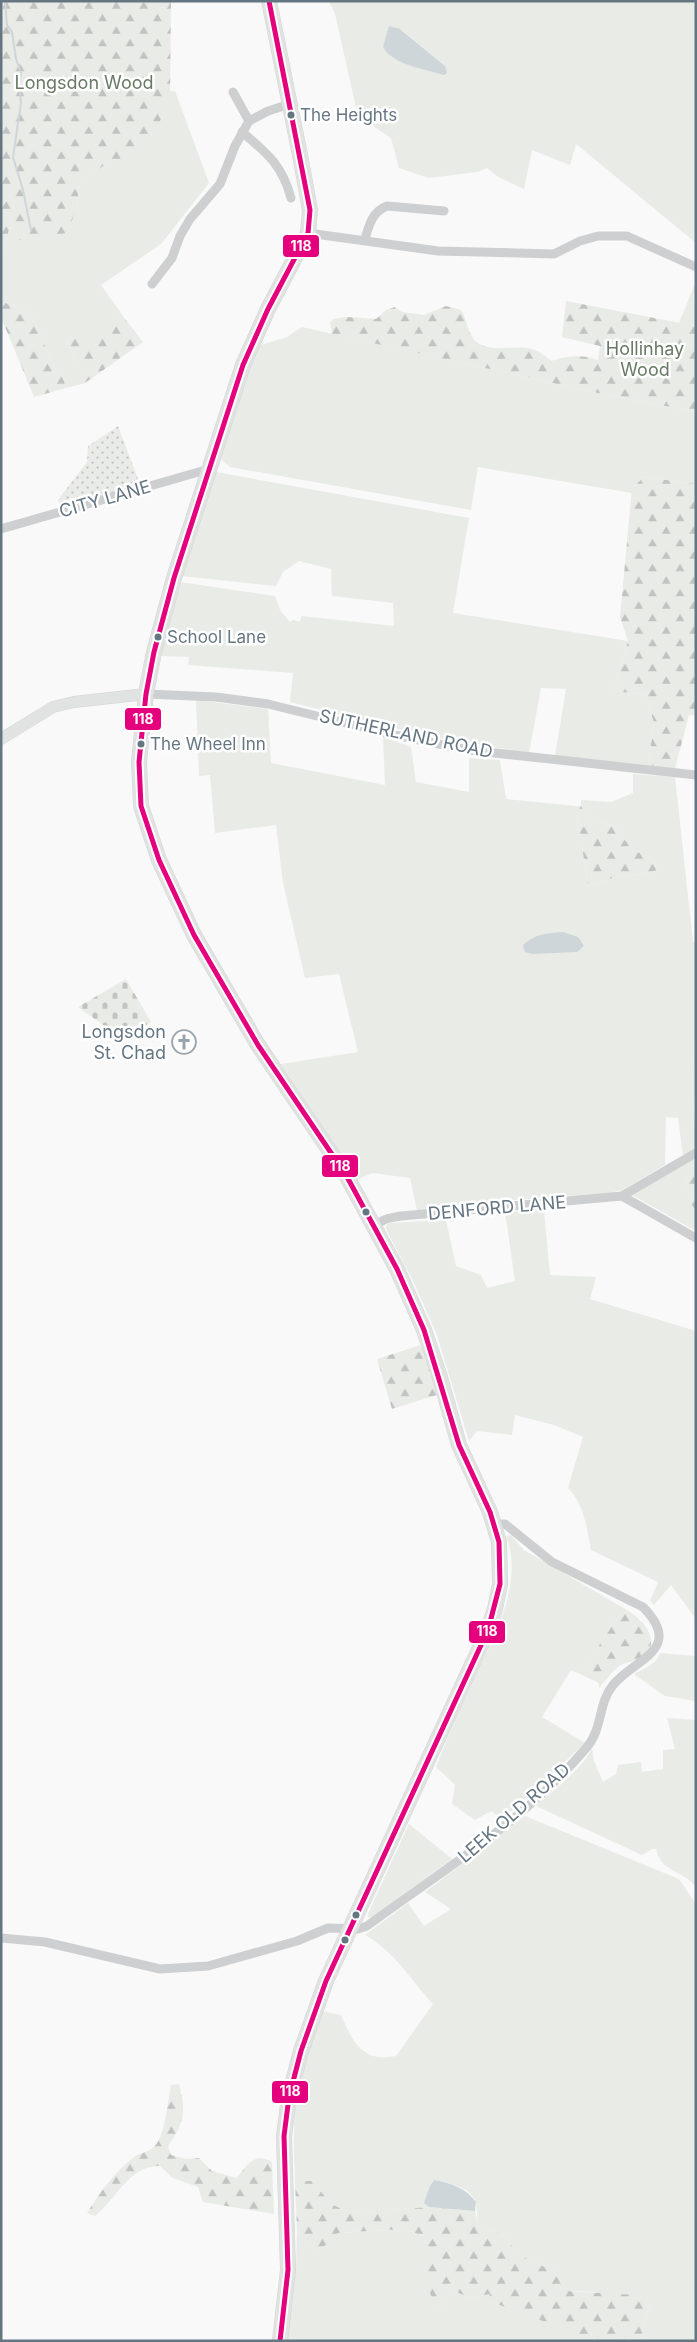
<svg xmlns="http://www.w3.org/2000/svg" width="697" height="2342" viewBox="0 0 697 2342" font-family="Inter,sans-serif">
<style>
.grass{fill:#e8ebe6;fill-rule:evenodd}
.forest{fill:url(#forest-firs)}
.cemetery{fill:url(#cemetery-stones)}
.park{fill:url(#park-dots)}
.water{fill:#ced6d9}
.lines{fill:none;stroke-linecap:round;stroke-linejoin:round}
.stream{stroke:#ced6d9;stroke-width:2}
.secondary-casing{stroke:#d5d6d7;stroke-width:12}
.highway-casing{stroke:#d5d6d6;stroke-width:16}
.street{stroke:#cecfd0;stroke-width:9}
.secondary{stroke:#e1e2e2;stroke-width:11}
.highway{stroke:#e1e2e2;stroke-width:15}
.bus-1-casing{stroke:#fff;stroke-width:9}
.bus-1{stroke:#e5007d;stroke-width:5}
.bus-dot{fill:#657683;stroke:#fff;stroke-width:2}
.labels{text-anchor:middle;stroke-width:5;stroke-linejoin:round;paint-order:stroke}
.bus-label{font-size:17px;fill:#657683;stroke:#fff;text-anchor:start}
.park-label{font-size:18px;fill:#687a64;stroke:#fff}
.street-label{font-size:18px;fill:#657683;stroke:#fff}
.poi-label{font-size:18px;fill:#657683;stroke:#fff;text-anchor:end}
.line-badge{stroke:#fff;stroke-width:2}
.badge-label{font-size:14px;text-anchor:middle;font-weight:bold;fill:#fff}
</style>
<defs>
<pattern id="forest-firs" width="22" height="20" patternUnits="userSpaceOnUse" patternTransform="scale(1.25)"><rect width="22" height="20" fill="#e8ebe6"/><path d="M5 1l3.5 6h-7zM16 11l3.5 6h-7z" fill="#c0c3c0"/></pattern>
<pattern id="cemetery-stones" width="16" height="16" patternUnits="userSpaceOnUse" patternTransform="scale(1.25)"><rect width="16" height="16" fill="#e8ebe6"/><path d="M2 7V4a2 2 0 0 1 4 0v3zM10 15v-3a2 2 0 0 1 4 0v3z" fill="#c0c3c0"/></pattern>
<pattern id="park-dots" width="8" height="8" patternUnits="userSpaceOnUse" patternTransform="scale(1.25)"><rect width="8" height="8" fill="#e8ebe6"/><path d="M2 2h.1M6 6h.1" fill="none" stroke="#c0c3c0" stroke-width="1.8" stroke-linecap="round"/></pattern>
</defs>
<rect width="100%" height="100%" fill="#f9f9f9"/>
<g class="grass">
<path d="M329 1H696V243L576 144 570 165 532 150 524 189 498 177 487 168 477 172 429 178 399 168 391 138 358 116 335 14ZM401 29 445 66 418 67 393 58Z"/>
<path d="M170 91H175L209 183 161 244 101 285 123 316 91 338 72 337 67 341 85 383 66 388 63 378 56 373 32 314 1 301V253L8 242V232L12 226 15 241 77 208 79 183 109 162 170 101Z"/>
<path d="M696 281V326L679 323Z"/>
<path d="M302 327 593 392 696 412V484L644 477 632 488V493L478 467 471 510 230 467 222 460 221 451 257 346 287 337Z"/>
<path d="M216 472 469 518 453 613 628 641 614 691 646 695 654 723 648 765 555 756 566 689 541 688 529 753 426 736 290 702 293 673 188 665 189 657 161 656 180 582 275 596 280 610 290 622 293 620 300 622 301 616 394 626 393 603 332 596 331 569 299 561 283 572 276 586 181 576Z"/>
<path d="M196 700 268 709 271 763 385 785 383 737 411 747 416 782 469 792V758L500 760 506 799 576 806 588 887 615 877 645 874 657 870 655 861 632 849 614 826 592 821 581 806V800L611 802 633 793V774L675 777 693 942H696L694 1113 696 1149 683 1156 678 1118 666 1117 665 1165 622 1190 609 1193 476 1203 417 1210 410 1178 373 1173 358 1179 281 1064 358 1052 339 974 305 978 283 883 276 825 215 833 210 775 199 776Z"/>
<path d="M683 1165 691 1204 696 1210V1231L632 1195Z"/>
<path d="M544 1210 550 1275 596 1277 590 1299 696 1331V1619L671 1585 654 1605 650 1601 658 1582 591 1550C587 1528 584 1504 568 1488L583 1437 554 1425 515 1415 512 1435 477 1431 469 1441 437 1335 415 1285 386 1229V1225L390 1223 446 1220 456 1266 481 1275 487 1288 515 1281 505 1212Z"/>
<path d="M511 1535 524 1550 627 1610 616 1620 583 1670 580 1674 571 1670 542 1717 585 1743 503 1819 491 1811 475 1820 452 1804 455 1785 436 1767C447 1738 460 1710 473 1682 492 1640 525 1584 506 1536Z"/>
<path d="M660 1653 696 1656V1701L665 1696 634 1674C643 1669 657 1664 660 1653Z"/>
<path d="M667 1718 696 1720V1887C682 1869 661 1873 656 1849H652L642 1855 536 1806C552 1791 584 1768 592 1748L594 1761 603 1782 616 1774 618 1765 641 1762 642 1772 663 1769V1750L675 1749Z"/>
<path d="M525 1816 679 1879 696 1904V2341H641L643 2323 650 2306 597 2292 567 2291 555 2272 519 2255 505 2237 478 2224C477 2217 477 2210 476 2203 473 2188 447 2182 434 2180L430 2186 425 2203 429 2207 351 2213 333 2205 311 2181H295C293 2142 293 2104 302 2066 307 2048 315 2029 321 2011L341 2015C353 2042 362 2063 396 2056L433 2004C410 1979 395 1952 365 1935L408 1903 424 1926 451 1909 425 1892Z"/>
<path d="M409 1824 452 1859 370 1918 367 1916Z"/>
<path d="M404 2229 427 2237 439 2309 449 2297 451 2290 471 2298 489 2294 584 2336V2341H287L296 2270 297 2231 317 2250 337 2233Z"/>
</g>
<g class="forest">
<path d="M1 1H171L170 101 158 125 132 162H109L79 183 77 208 67 233 14 241 12 226 8 232V242L1 253Z"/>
<path d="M1 301 32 314 56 373 63 378 66 388 34 397 1 317Z"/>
<path d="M566 301 696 326V412L593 392 332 334 330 323 333 319 347 317 376 319 386 310 395 307 402 312 424 315 446 306 461 310C468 321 468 337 478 343 501 357 526 335 551 361 568 356 581 354 598 360L600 346 562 337Z"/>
<path d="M123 316 143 342 85 383 67 341 72 337H91Z"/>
<path d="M644 477 696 484V715H689L675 769 648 765 654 723 646 695 614 691 628 641 620 617 632 488Z"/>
<path d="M576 806H581L592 821 614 826 632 849 655 861 657 870 645 874 615 877 588 887Z"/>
<path d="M696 1158V1210L691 1204 683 1165Z"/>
<path d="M424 1344 440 1394 392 1409 377 1359Z"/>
<path d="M627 1610C642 1619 663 1641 643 1657 636 1662 625 1661 618 1667 611 1673 605 1681 599 1688V1683L580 1674 616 1620Z"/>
<path d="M179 2084C186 2112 185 2122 168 2146L171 2155 186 2159 199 2158 212 2171 237 2178C246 2166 255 2151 272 2162L274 2214 203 2202 198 2187 173 2178 160 2166C129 2165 116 2200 95 2216L87 2213C100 2192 114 2173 134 2157 139 2153 149 2152 154 2147 165 2137 168 2100 171 2085Z"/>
<path d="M295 2181H311L333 2205 351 2213 429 2207 475 2211 478 2224 505 2237 519 2255 555 2272 567 2291 635 2295 650 2306 643 2323 641 2341H584V2336L494 2303 489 2294 471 2298 451 2290 449 2297 439 2309 428 2290 427 2237 404 2229 337 2233 338 2238 317 2250 297 2231Z"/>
</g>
<path class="cemetery" d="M126 979 151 1022 124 1040 78 1007Z"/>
<path class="park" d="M118 426 141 487 64 508 61 506 58 500 87 462 88 446Z"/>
<g class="water">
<path d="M389 26 400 29 445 66 447 73 444 75C425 69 393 65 383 47Z"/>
<path d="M563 932 578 937 584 946 577 952 532 954 525 952 523 945C535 934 546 933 563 932Z"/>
<path d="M434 2180C451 2183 466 2188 476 2202L475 2211 429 2207 424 2203 430 2186Z"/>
</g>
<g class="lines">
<path class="stream" d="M5 1 7 25 12 32 16 59 21 73 19 84 21 103 13 157 23 190 31 230"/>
<g class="secondary-casing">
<path id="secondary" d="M1 739 53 707 74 702 146 694"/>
</g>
<g class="highway-casing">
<path id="highway" d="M269 1 300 155 310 210 308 233 268 309 243 365 174 578 154 652 146 694 139 762 141 806 159 860 194 935 258 1045 346 1175 397 1269 424 1330 439 1374 459 1445 490 1512 499 1542 500 1584 495 1609 488 1630 326 1981 301 2051 289 2097 284 2136 288 2270 280 2341"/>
</g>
<g class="street">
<path d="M233 92 249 121"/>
<path d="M242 132C268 154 282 165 291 198"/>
<path d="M308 233 438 251 554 254 580 241 598 236H627L696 267"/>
<path d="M365 239C369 225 372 212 387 206L444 211"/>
<path d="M152 284 172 258 180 236 190 219 220 184 235 146 249 121 268 111 290 104"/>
<path d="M1 529 209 469"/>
<path d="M146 694 216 697 268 704 390 734 468 750 696 775"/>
<path d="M622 1196 696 1238"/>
<path d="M376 1228C380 1218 391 1218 401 1216L622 1196 696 1153"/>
<path d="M1 1938 45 1942 160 1969 208 1966 297 1941 328 1928 358 1929 367 1926C443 1870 526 1820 587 1747 603 1728 598 1703 613 1685 634 1659 685 1650 643 1607L552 1562 505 1524H495"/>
</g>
<use href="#secondary" class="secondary"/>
<use href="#highway" class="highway"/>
<g class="bus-1-casing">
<path id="bus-1" d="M269 1 310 210 308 233 268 309 243 365 174 578 154 652 146 694 139 762 141 806 159 860 194 935 258 1045 346 1175 397 1269 424 1330 459 1445 490 1512 499 1542 500 1584 488 1630 326 1981 301 2051 289 2097 284 2136 288 2270 280 2341"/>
</g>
<use href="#bus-1" class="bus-1"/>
</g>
<defs>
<g id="church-ring" transform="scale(1.25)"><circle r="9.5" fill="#fff" stroke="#99a4ac" stroke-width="1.5"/><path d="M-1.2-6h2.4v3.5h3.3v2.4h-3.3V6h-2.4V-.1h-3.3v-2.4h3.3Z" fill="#99a4ac"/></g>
</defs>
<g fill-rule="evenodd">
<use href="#church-ring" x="184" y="1042"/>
</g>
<g class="bus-dot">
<circle cx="291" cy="115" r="4.5"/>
<circle cx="158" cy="637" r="4.5"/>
<circle cx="141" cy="744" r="4.5"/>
<circle cx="366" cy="1212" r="4.5"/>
<circle cx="356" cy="1915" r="4.5"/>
<circle cx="345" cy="1940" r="4.5"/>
</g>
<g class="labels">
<g class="bus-label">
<text x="300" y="121">The Heights</text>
<text x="167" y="643">School Lane</text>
<text x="150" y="750">The Wheel Inn</text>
</g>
<g class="park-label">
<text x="84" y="89">Longsdon Wood</text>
<text x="645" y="355">Hollinhay<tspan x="645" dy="21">Wood</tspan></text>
</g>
<g class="street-label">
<text transform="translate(105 499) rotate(-16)" y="6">CITY LANE</text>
<text transform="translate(406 734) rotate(12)" y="6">SUTHERLAND ROAD</text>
<text transform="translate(497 1208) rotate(-5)" y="6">DENFORD LANE</text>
<text transform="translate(514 1813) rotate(-41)" y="6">LEEK OLD ROAD</text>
</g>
<g class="poi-label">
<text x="166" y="1038">Longsdon<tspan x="166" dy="21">St. Chad</tspan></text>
</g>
</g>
<g class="line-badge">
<rect x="282" y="234" width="38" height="24" rx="5" fill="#e5007d"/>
<rect x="124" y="707" width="38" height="24" rx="5" fill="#e5007d"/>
<rect x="321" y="1154" width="38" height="24" rx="5" fill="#e5007d"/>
<rect x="468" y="1620" width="38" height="24" rx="5" fill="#e5007d"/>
<rect x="271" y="2080" width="38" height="24" rx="5" fill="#e5007d"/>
</g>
<g class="badge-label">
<text x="301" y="251">118</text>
<text x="143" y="724">118</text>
<text x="340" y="1171">118</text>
<text x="487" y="1636">118</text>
<text x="290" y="2096">118</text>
</g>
<rect width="697" height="2342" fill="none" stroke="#657683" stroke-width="5"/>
</svg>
